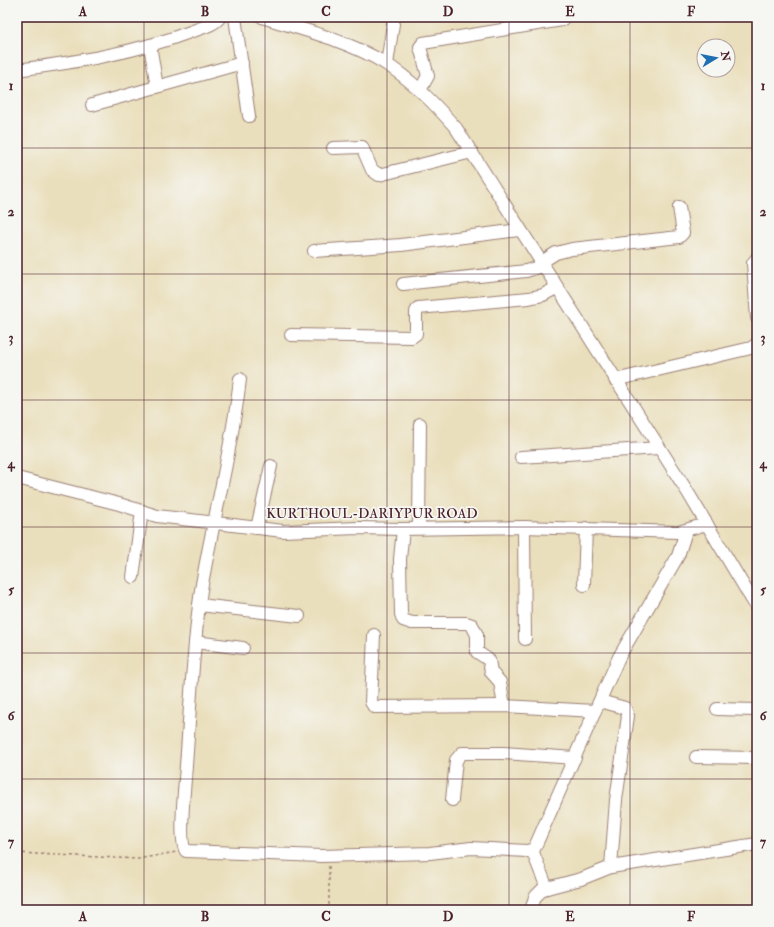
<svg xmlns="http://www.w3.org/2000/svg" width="774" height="927" viewBox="0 0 774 927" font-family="'IM FELL Double Pica',serif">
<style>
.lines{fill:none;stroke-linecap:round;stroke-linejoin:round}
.minor-casing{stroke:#9a7f74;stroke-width:14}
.path{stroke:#9a7f74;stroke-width:1.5;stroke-dasharray:3 3;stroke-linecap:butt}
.minor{stroke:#fff;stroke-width:12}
.grid{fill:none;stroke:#4a1f2b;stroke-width:1;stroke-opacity:0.55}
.labels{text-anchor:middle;stroke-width:3.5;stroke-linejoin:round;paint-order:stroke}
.street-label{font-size:14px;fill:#4a1f2b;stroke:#f6f6f2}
.neatline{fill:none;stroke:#4a1f2b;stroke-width:1.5}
.grid-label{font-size:13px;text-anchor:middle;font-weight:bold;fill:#4a1f2b}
</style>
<rect width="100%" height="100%" fill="#f6f6f2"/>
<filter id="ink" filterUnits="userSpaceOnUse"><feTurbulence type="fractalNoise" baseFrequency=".025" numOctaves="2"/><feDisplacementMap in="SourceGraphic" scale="8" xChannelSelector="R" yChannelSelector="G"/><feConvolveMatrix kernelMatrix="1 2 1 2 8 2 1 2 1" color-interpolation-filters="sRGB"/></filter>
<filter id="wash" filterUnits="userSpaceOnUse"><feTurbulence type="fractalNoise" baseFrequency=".012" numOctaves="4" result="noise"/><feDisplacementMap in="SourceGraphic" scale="16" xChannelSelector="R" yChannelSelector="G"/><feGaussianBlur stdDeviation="0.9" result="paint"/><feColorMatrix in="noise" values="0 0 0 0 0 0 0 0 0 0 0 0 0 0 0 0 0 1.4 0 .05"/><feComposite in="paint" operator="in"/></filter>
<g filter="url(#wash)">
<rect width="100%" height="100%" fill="#eadfbc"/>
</g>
<g filter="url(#ink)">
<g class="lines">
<g class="minor-casing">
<g id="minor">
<path d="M235 17 249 116"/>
<path d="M262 17C303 30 346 40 383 62 411 79 434 103 456 128L687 491 757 608"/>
<path d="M150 45 157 87"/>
<path d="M387 64 394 17"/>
<path d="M17 70C76 62 135 53 190 32 200 28 213 26 220 17"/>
<path d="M420 90 428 76 420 47 423 43 562 20"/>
<path d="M92 105 242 63"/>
<path d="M333 148 362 147 372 170 379 175 472 152"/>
<path d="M314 251 401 245 519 230"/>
<path d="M757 258 753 263 757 318"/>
<path d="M540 263 556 253 572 249 679 237 683 233 679 207"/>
<path d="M403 284 526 271 542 266"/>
<path d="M291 335 412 337 416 334V312L418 308 529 298 543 295 556 288"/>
<path d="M240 379C232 450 213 519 201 590 192 653 190 716 185 779 184 792 179 844 186 851L321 856 430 853 471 848 527 851 534 849 619 657 678 556 686 531"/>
<path d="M615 380 751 348 757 344"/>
<path d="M521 457 659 448"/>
<path d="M17 478 119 504 157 516 283 531 358 528 401 529 524 527 678 532 707 524"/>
<path d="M524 527 525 639"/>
<path d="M257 528 271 466"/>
<path d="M419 528 420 424"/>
<path d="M403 529 400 559 401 614 403 620 412 623H466L472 625 477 635V652L489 660 491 672 500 682 504 706"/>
<path d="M133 577 142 511"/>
<path d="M584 585 586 528"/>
<path d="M199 605 299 616"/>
<path d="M374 635 371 702 374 707 504 706 595 711"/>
<path d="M195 642 243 648"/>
<path d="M600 701 625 708 628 716 616 800 611 867"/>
<path d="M717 709 757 710"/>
<path d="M696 757 757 758"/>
<path d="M452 800 456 760 462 753H503L575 758"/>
<path d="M532 850 547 888"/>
<path d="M531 910 535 897 543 889 581 879 611 867 757 844"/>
</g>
</g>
<g class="path">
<path d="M17 853 138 859 176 852"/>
<path d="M329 866V910"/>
</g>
<use href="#minor" class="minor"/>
</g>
</g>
<path class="grid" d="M144 17V910M265 17V910M387 17V910M509 17V910M630 17V910M17 148H757M17 274H757M17 400H757M17 527H757M17 653H757M17 779H757"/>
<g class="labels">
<g class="street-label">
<text x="372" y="518">KURTHOUL-DARIYPUR ROAD</text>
</g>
</g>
<rect width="774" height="927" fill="none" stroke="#f6f6f2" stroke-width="44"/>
<g transform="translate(716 58) rotate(80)"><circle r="19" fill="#f6f6f2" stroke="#b1a0a2"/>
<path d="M0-3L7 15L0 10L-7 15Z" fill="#1f6fb2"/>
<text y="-6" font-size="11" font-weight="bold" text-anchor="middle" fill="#4a1f2b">N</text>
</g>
<rect x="22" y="22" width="730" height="883" class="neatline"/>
<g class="grid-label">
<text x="83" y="16">A</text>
<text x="205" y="16">B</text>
<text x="326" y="16">C</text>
<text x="448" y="16">D</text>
<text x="570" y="16">E</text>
<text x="691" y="16">F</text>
<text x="11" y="90">1</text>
<text x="763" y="90">1</text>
<text x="11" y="216">2</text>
<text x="763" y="216">2</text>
<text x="11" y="342">3</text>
<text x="763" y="342">3</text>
<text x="11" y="468">4</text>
<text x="763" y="468">4</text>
<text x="11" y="594">5</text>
<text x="763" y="594">5</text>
<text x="11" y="720">6</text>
<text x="763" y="720">6</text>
<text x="11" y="846">7</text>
<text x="763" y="846">7</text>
<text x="83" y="921">A</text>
<text x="205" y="921">B</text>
<text x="326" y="921">C</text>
<text x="448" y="921">D</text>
<text x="570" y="921">E</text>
<text x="691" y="921">F</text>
</g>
</svg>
